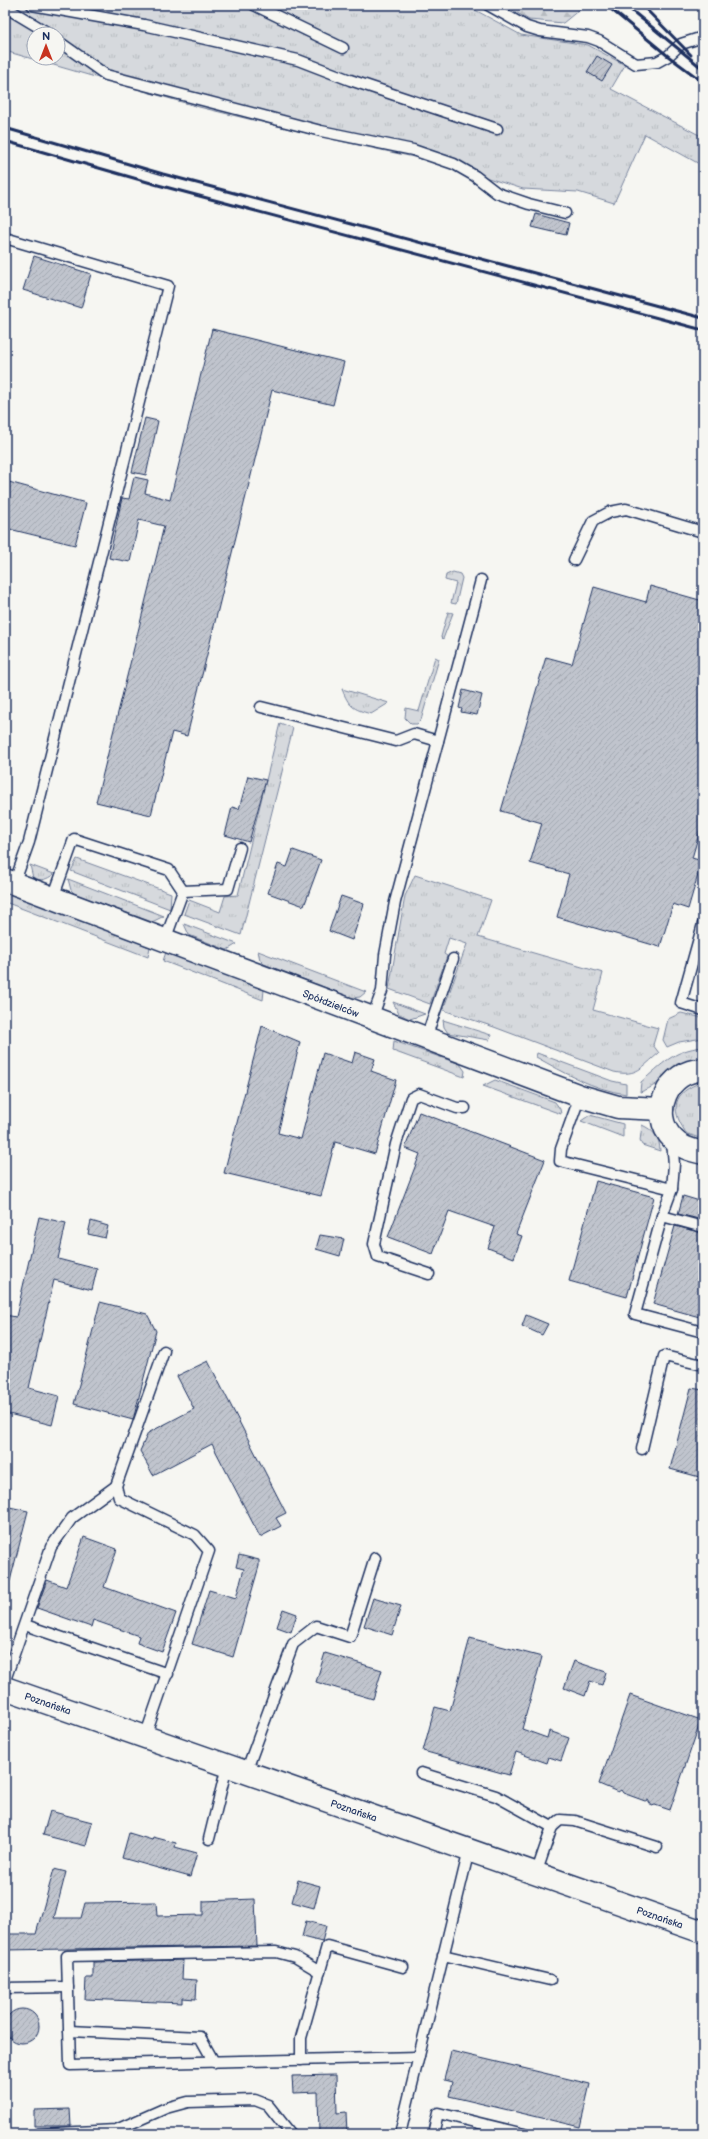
<svg xmlns="http://www.w3.org/2000/svg" width="708" height="2139" viewBox="0 0 708 2139" font-family="'Balsamiq Sans',sans-serif">
<style>
.grass{fill:url(#grass-tufts);stroke:#78849e;fill-rule:evenodd}
.forest{fill:url(#forest-firs);stroke:#78849e}
.building{fill:url(#building-hatch);stroke:#1b2f5e}
.lines{fill:none;stroke-linecap:round;stroke-linejoin:round}
.service-casing{stroke:#1b2f5e;stroke-width:13}
.tertiary-casing{stroke:#1b2f5e;stroke-width:25}
.primary-casing{stroke:#1b2f5e;stroke-width:25}
.service{stroke:#f6f6f2;stroke-width:10}
.tertiary{stroke:#f6f6f2;stroke-width:22}
.primary{stroke:#f6f6f2;stroke-width:22}
.rail{stroke:#1b2f5e;stroke-width:3}
.labels{text-anchor:middle;stroke-width:3;stroke-linejoin:round;paint-order:stroke}
.street-label{font-size:10px;fill:#1b2f5e;stroke:#f6f6f2}
</style>
<defs>
<pattern id="grass-tufts" width="24" height="20" patternUnits="userSpaceOnUse"><rect width="24" height="20" fill="#d6d9dd"/><path d="M3 7l-1-3M5 7V3M7 7l1-3M15 17l-1-3M17 17v-4M19 17l1-3" fill="none" stroke="#b7bbc0"/></pattern>
<pattern id="forest-firs" width="22" height="20" patternUnits="userSpaceOnUse"><rect width="22" height="20" fill="#d6d9dd"/><path d="M5 1l3.5 6h-7zM16 11l3.5 6h-7z" fill="#b7bbc0"/></pattern>
<pattern id="building-hatch" width="6" height="6" patternUnits="userSpaceOnUse"><rect width="6" height="6" fill="#c0c4cd"/><path d="M-1 1l2-2M0 6l6-6M5 7l2-2" fill="none" stroke="#a4a9b2"/></pattern>
</defs>
<rect width="100%" height="100%" fill="#f6f6f2"/>
<filter id="ink" filterUnits="userSpaceOnUse"><feTurbulence type="fractalNoise" baseFrequency=".025" numOctaves="2"/><feDisplacementMap in="SourceGraphic" scale="8" xChannelSelector="R" yChannelSelector="G"/><feConvolveMatrix kernelMatrix="1 2 1 2 8 2 1 2 1" color-interpolation-filters="sRGB"/></filter>
<g filter="url(#ink)">
<g class="grass">
<path d="M5 5H466L521 35 588 45 625 65 611 89 703 137V166L645 134 614 203 578 192 523 189 437 162 344 142 199 107 5 51ZM34 34H58V58H34Z"/>
<path d="M453 572 460 574 462 578 456 604 451 603 456 583 445 580 446 575Z"/>
<path d="M448 612 453 613 443 639 441 637Z"/>
<path d="M435 657 439 659 421 720 417 724H411L405 718 406 708 419 711Z"/>
<path d="M342 689 389 703 371 714C353 709 349 707 342 689Z"/>
<path d="M280 723 293 728 241 935 184 914 189 900 220 912 225 896 238 895Z"/>
<path d="M77 859 171 893 170 909 71 871Z"/>
<path d="M30 865 54 874C46 880 42 881 33 878Z"/>
<path d="M415 875 491 900 478 937 603 973 593 1010 658 1028 653 1045 659 1053C642 1067 637 1077 614 1072L494 1027 443 1010 467 944 449 938 444 954 447 956 430 1004 389 989 405 896Z"/>
<path d="M68 879 164 916 152 922 75 894 71 890Z"/>
<path d="M5 892 150 947 148 957 5 902Z"/>
<path d="M184 924 237 944 227 950 189 935Z"/>
<path d="M258 951 366 992 360 997 352 998 264 964 260 960Z"/>
<path d="M166 952 264 990 263 1000 163 961Z"/>
<path d="M393 1002 425 1014 410 1019 399 1014Z"/>
<path d="M681 1013 703 1018V1038L679 1042 667 1047 663 1040 668 1019Z"/>
<path d="M443 1020 491 1035 489 1040 448 1033 444 1027Z"/>
<path d="M394 1041 460 1064 465 1071 464 1077 393 1051Z"/>
<path d="M703 1047V1060C677 1060 664 1085 640 1092L641 1082C663 1064 673 1050 703 1047Z"/>
<path d="M537 1053 612 1081 626 1084V1094C592 1089 565 1073 536 1057Z"/>
<path d="M495 1080 555 1102 560 1109 561 1114 483 1086Z"/>
<path d="M697 1084H703V1139L687 1134C672 1113 670 1095 697 1084Z"/>
<path d="M590 1115 623 1124V1137L581 1121Z"/>
<path d="M642 1125C653 1130 660 1137 660 1151L642 1145 640 1141Z"/>
</g>
<path class="forest" d="M504 5H585L563 23 529 20Z"/>
<g class="building">
<path d="M597 56 612 65 602 81 587 72Z"/>
<path d="M536 214 569 223 566 235 532 227Z"/>
<path d="M34 256 91 274 81 308 23 290Z"/>
<path d="M212 329 344 362 333 405 272 390 187 736 172 732 151 815 96 802 164 526 139 520 130 562 109 558 122 498 129 499 134 477 148 480 145 493 170 500Z"/>
<path d="M145 418 158 421 146 475 132 472Z"/>
<path d="M5 481 86 503 75 545 5 528Z"/>
<path d="M650 586 703 601V820L692 858 702 861 688 909 673 904 660 947 557 917 569 874 530 863 542 823 501 811 546 657 572 664 594 587 646 602Z"/>
<path d="M463 690 482 695 477 715 461 712 462 709 459 708Z"/>
<path d="M248 776 266 780 249 842 225 835 232 807 239 809Z"/>
<path d="M293 850 321 860 304 906 268 893 278 864 287 867Z"/>
<path d="M341 896 364 904 352 940 329 931Z"/>
<path d="M262 1026 300 1042 278 1133 301 1139 323 1053 352 1063 355 1052 375 1059 371 1071 396 1080 375 1154 335 1142 321 1196 224 1173Z"/>
<path d="M419 1112 545 1160 516 1234 522 1236 514 1258 488 1248 495 1227 449 1211 433 1254 388 1237 420 1154 405 1148Z"/>
<path d="M596 1181 654 1197 627 1297 569 1281Z"/>
<path d="M683 1196 703 1202V1220L678 1214Z"/>
<path d="M39 1217 66 1223 58 1259 97 1269 92 1290 54 1280 29 1388 59 1396 52 1425 5 1413V1315L16 1317Z"/>
<path d="M91 1221 108 1226 105 1238 88 1234Z"/>
<path d="M675 1226 703 1233V1318L653 1304Z"/>
<path d="M320 1235 344 1239 340 1256 316 1249Z"/>
<path d="M100 1302 147 1314 156 1331 133 1420 74 1404Z"/>
<path d="M526 1315 548 1324 542 1335 522 1326Z"/>
<path d="M208 1361 286 1513 276 1518 281 1526 260 1537 212 1444 153 1475 140 1451 148 1433 194 1409 177 1376Z"/>
<path d="M691 1388 703 1390V1478L670 1469Z"/>
<path d="M5 1506 28 1511 10 1581 5 1580Z"/>
<path d="M84 1537 117 1549 104 1587 176 1613 162 1652 137 1643 139 1636 93 1620 91 1627 37 1608 47 1580 66 1587Z"/>
<path d="M239 1555 259 1560V1566L233 1657 192 1644 209 1590 236 1598 244 1569 236 1567Z"/>
<path d="M373 1598 401 1606 392 1635 364 1626Z"/>
<path d="M283 1609 297 1614 291 1632 277 1627Z"/>
<path d="M470 1638 542 1657 522 1729 547 1738 549 1731 569 1738 561 1761 549 1757 547 1763 516 1752 509 1775 423 1751 435 1707 450 1711Z"/>
<path d="M325 1653 382 1670 373 1699 316 1682Z"/>
<path d="M574 1661 606 1672 602 1685 590 1681 585 1696 564 1688Z"/>
<path d="M630 1695 701 1720 670 1810 655 1805 652 1806 648 1800 645 1801 623 1793 621 1790 618 1792 599 1784Z"/>
<path d="M50 1811 92 1822 86 1846 43 1835Z"/>
<path d="M129 1833 152 1840 153 1837 176 1843 175 1847 197 1853 190 1877 122 1858Z"/>
<path d="M54 1869 66 1872 54 1918H81L85 1903 156 1902 157 1916 203 1915V1901L255 1899 257 1946 5 1950V1934H36Z"/>
<path d="M298 1880 320 1886 314 1908 292 1902Z"/>
<path d="M306 1921 326 1926 322 1942 302 1937Z"/>
<path d="M183 1960 182 1979 197 1980 196 1999 182 1998V2003L85 1999 86 1978H93V1962Z"/>
<circle cx="22" cy="2026" r="17"/>
<path d="M451 2051 590 2084 580 2127 449 2096 452 2082 444 2080Z"/>
<path d="M336 2075 337 2113 346 2112 347 2134H319L318 2092 293 2093 292 2076Z"/>
<path d="M70 2109 71 2126H34V2110Z"/>
</g>
<g class="lines">
<g class="service-casing">
<g id="service">
<path d="M32 5 144 25 298 60 350 80 497 129"/>
<path d="M254 5 343 48"/>
<path d="M488 5 527 27 540 31 588 37 599 41 636 64 657 62 668 56 681 44 703 37"/>
<path d="M5 7 50 34"/>
<path d="M58 41 106 75 321 131 413 150 454 164 475 176 497 193 529 204 565 213"/>
<path d="M5 238 168 286 29 842 14 884"/>
<path d="M574 560 593 521 610 512 626 509 703 532"/>
<path d="M261 707 396 741 414 734 438 741"/>
<path d="M183 891 228 889 240 848"/>
<path d="M53 898 74 839 169 870 183 891 165 940"/>
<path d="M703 924 681 1003 703 1010"/>
<path d="M372 1018 382 991 385 955 395 902 481 580"/>
<path d="M426 1038 453 959"/>
<path d="M580 1096 561 1149 560 1161 672 1189"/>
<path d="M672 1141 674 1164 672 1189 662 1216 635 1314 703 1332"/>
<path d="M662 1216 703 1227"/>
<path d="M429 1274 378 1257 374 1244 396 1144 411 1098 419 1094 457 1108H465"/>
<path d="M642 1449 664 1356 703 1365"/>
<path d="M25 1625 168 1674"/>
<path d="M5 1680 51 1547 72 1518 116 1486"/>
<path d="M145 1737 209 1551 195 1535 119 1498 116 1486 164 1351"/>
<path d="M246 1772 293 1644 316 1626 350 1637 375 1558"/>
<path d="M421 1773 496 1796 552 1827"/>
<path d="M209 1839 227 1766"/>
<path d="M536 1874 552 1827 560 1820 575 1821 657 1847"/>
<path d="M443 1955 550 1980"/>
<path d="M320 1972 295 1957 276 1952 67 1956 70 2065 419 2057"/>
<path d="M5 1988 68 1987"/>
<path d="M69 2031 200 2037 214 2062"/>
<path d="M301 2060V2038L327 1946 403 1967"/>
<path d="M38 2134 116 2130 166 2108 188 2102 255 2100 268 2105 291 2134"/>
<path d="M400 2134 469 1850"/>
<path d="M433 2134 438 2113 524 2134"/>
</g>
</g>
<g class="tertiary-casing">
<g id="tertiary">
<path d="M5 880 580 1096 618 1107 662 1109"/>
<path d="M703 1070C668 1069 648 1114 673 1139 681 1148 692 1150 703 1153"/>
</g>
</g>
<g class="primary-casing">
<path id="primary" d="M5 1688 703 1932"/>
</g>
<use href="#service" class="service"/>
<use href="#tertiary" class="tertiary"/>
<use href="#primary" class="primary"/>
<g class="rail">
<path d="M606 5 668 56 703 82"/>
<path d="M625 5 703 69"/>
<path d="M642 5 691 55"/>
<path d="M693 5 703 10"/>
<path d="M5 128 163 174 703 318"/>
<path d="M5 141 158 185 703 330"/>
</g>
</g>
</g>
<g class="labels">
<g class="street-label">
<text transform="translate(331 1003) rotate(21)" y="4">Spółdzielców</text>
<text transform="translate(48 1703) rotate(19)" y="4">Poznańska</text>
<text transform="translate(354 1810) rotate(19)" y="4">Poznańska</text>
<text transform="translate(660 1917) rotate(19)" y="4">Poznańska</text>
</g>
</g>
<rect width="708" height="2139" fill="none" stroke="#f6f6f2" stroke-width="20"/>
<rect x="10" y="10" width="688" height="2119" fill="none" stroke="#1b2f5e" stroke-width="1.5" filter="url(#ink)"/>
<g transform="translate(46 46)"><circle r="19" fill="#f6f6f2" stroke="#9ea6b7"/>
<path d="M0-3L7 15L0 10L-7 15Z" fill="#c8321e"/>
<text y="-6" font-size="11" font-weight="bold" text-anchor="middle" fill="#1b2f5e">N</text>
</g>
</svg>
